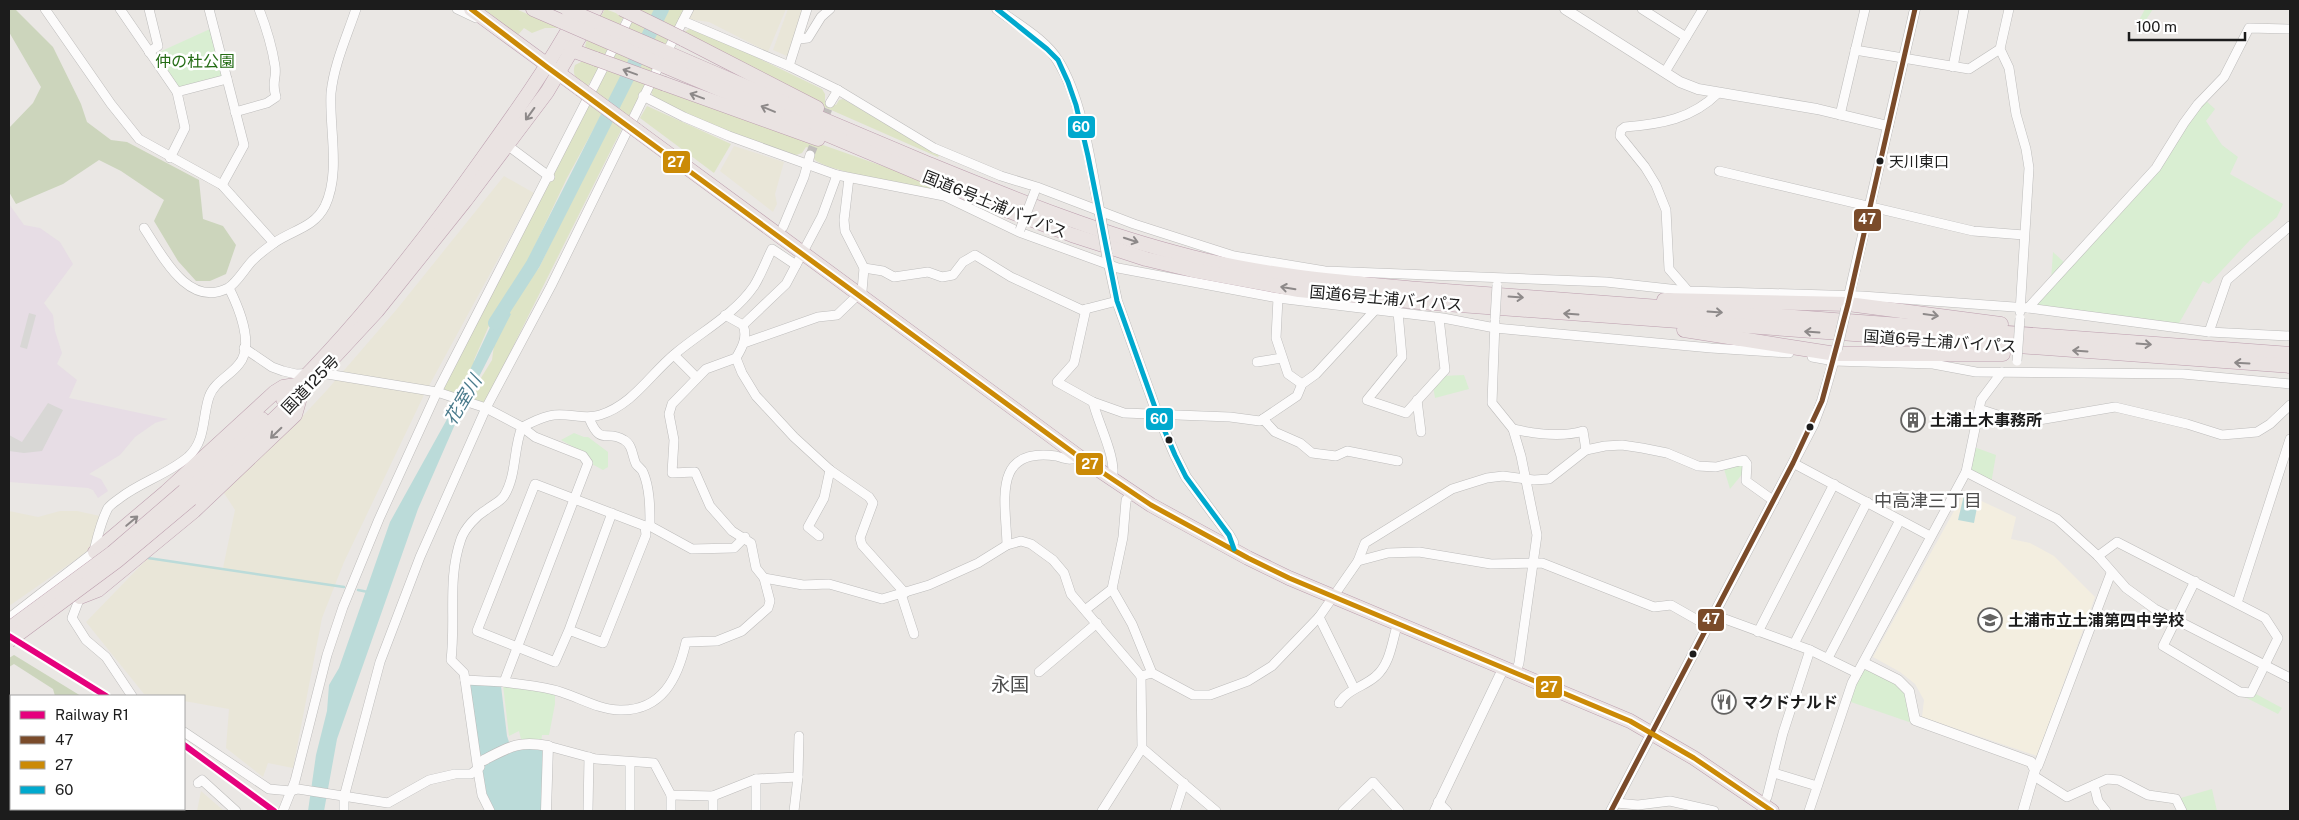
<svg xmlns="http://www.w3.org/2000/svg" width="2299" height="820" viewBox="0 0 2299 820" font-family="'Public Sans','Noto Sans JP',sans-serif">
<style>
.industrial{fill:#e7dde5}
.education{fill:#f3eee0}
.farmland{fill:#e9e6d8}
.grass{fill:#dee4c6}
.forest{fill:#ccd5bc}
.park{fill:#d9eed2}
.parking{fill:#d8d7d5}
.water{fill:#bbdbd9}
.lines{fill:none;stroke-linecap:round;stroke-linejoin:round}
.stream{stroke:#bbdbd9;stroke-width:2.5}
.river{stroke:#bbdbd9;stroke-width:14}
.minor-tunnel{stroke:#c1bebc;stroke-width:9;stroke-dasharray:9 4.5;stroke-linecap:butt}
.minor-casing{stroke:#bdbcbb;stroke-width:10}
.tertiary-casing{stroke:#bdbcbb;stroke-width:11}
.trunk-casing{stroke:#bc9eae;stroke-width:15}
.minor{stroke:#fcfbfb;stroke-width:9}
.tertiary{stroke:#fcfbfb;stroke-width:10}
.trunk{stroke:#eae3e2;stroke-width:14}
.minor-bridge-casing{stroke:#bdbcbb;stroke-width:10;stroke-linecap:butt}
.tertiary-bridge-casing{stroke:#bdbcbb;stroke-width:11;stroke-linecap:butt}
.trunk-bridge-casing{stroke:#bc9eae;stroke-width:15;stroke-linecap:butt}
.minor-bridge{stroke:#fcfbfb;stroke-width:9}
.tertiary-bridge{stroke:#fcfbfb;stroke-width:10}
.trunk-bridge{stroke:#eae3e2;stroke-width:14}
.bus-1-casing{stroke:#fff;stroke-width:9}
.bus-2-casing{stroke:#fff;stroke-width:9}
.bus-3-casing{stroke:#fff;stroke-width:9}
.bus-1{stroke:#7a4b2a;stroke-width:5}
.bus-2{stroke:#cb8a06;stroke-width:5}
.bus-3{stroke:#00a9ce;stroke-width:5}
.rail-1-casing{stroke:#fff;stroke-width:10}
.rail-1{stroke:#e5007d;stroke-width:6}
.oneway{stroke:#8d8989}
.bus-dot{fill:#1c1c1c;stroke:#fff;stroke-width:2}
.labels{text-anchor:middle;stroke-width:5;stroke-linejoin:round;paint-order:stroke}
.bus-label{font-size:15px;fill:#1c1c1c;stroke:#fff;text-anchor:start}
.park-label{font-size:16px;fill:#256d16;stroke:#fff}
.street-label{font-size:16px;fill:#1c1c1c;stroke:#fff}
.poi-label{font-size:16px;font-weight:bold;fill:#1c1c1c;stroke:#fff;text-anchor:start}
.water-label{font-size:18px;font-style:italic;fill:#497a8b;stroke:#fff}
.neighbourhood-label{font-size:18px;fill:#4f4f4f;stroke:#fff}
.quarter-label{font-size:19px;fill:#4f4f4f;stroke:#fff}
.line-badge{stroke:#fff;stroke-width:2}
.badge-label{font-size:14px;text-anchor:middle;font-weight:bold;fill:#fff}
</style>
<rect width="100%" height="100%" fill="#eae7e4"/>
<path class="industrial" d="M9 204 24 225 40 228 60 242 73 264 44 303 53 315 55 331 62 353 57 364 77 380 69 398 168 419 155 423 135 437 120 455 89 474 101 479 108 491 98 498 93 490 88 488 9 482Z"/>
<path class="education" d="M1964 493 2016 517 2011 539 2030 543 2054 556 2095 597 2037 756 1922 717 1924 700 1915 684 1900 672 1873 657Z"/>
<g class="farmland">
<path d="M694 9H786L768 52 709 22 688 19Z"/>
<path d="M788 9H804L789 57 773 50Z"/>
<path d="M734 146 784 162 775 194 777 204 773 212 720 171Z"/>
<path d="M504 176 534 193 424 395 344 562 322 618 293 768 268 763 263 777 226 748 229 709 184 701V696L144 694 86 622 148 558 223 568 235 510 224 493 284 433 286 434 327 390 397 309Z"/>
<path d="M9 511 38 517 60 511H77L100 516 91 549 9 606Z"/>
<path d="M201 791 224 811H197Z"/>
</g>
<g class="grass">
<path d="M484 9H516L559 28H545L532 33 524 28 517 36Z"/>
<path d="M605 9 624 16 619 26 600 18Z"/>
<path d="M638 9H659L623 75 622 81 619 82 567 178 527 262 491 321 474 360 477 364 466 383 465 379 462 389 457 395 443 390Z"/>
<path d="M666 9H685L614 144 484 405 467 399 470 389 476 386 492 360 496 330 522 288 539 268 569 205 579 178 584 173 589 156 644 54C644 46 650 38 652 29L658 24Z"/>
<path d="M691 28 727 43 822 89 825 94V101L836 105 839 100 843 99 939 155 938 157 822 106 681 34Z"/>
<path d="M587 39 610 49 606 56 588 50 585 46Z"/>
<path d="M585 60 590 61 599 68 587 87C578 81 571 76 575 65Z"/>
<path d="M653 85 911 176 948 191 946 193C923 187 823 172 813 158L815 150 806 147 802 153 796 155 749 141 655 99 651 92Z"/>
<path d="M647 106 731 144 714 173 640 118Z"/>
</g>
<g class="forest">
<path d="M9 9H15L53 47 81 104 87 122 111 140 127 142 199 180 203 219 223 226 236 245 226 274 210 281H196L178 261 154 221 164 200 121 171 99 160 63 184 16 204 9 192V128L33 103 41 87 9 32Z"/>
<path d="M14 655 81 696H55L53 689 14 664 9 667V658Z"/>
<path d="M9 795 11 797V809H34L39 811H9Z"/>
<rect x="106" y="809" width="75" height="2"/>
</g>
<g class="park">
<path d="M2145 9H2153L2142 26 2137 24Z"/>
<path d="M210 29 222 77 178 88 155 54Z"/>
<path d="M2204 99 2215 109 2206 121 2222 145 2238 157 2230 174 2283 204 2277 217 2250 240 2209 284 2203 281 2178 325 2032 307 2158 170Z"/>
<path d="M2053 252 2066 264 2051 280Z"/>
<path d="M1464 375 1469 389 1435 398 1433 386 1442 376Z"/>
<path d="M574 433 584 437H588L608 452V467L603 470 590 463 586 454 561 440Z"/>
<path d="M1974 447 1996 455 1991 484 1969 470Z"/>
<path d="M1743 463 1744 472 1730 489 1724 469Z"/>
<path d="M1863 670C1878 671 1899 681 1906 695 1910 702 1911 714 1912 723L1848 701Z"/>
<path d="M503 685 555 693V704L549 735H542L541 743H522L519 731 509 736Z"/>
<path d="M2239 694H2256L2282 708 2278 714Z"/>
<path d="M2212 789 2217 811H2182L2177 799Z"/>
</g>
<g class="parking">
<path d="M29 313 36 315 27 349 20 347Z"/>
<path d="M48 403 63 410 42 451 24 453 9 451V435L22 442Z"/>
</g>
<g class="water">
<path d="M500 306 511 314 456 422 418 509 337 739 324 811H308L316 755 327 711 329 685 339 668 390 522 446 421Z"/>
<path d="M1964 495 1979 497 1974 523 1958 520Z"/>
<path d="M467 681 501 686 507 736 510 745 479 766Z"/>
<path d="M512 748H546L544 811H492L484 795 480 771 485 762Z"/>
</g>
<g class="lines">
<g class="stream">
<path d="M148 558 344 587"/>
<path d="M358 590 368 592"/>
</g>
<path class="river" d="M495 323 533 264 662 9"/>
<path class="minor-tunnel" d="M810 155 830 103"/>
<g class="minor-casing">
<g id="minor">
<path d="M45 9 111 104 139 139 222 185 274 243"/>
<path d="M120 9 177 92 185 128 170 158"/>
<path d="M149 9 158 46 149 52"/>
<path d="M209 9 244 145 222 185"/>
<path d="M457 9 476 18"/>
<path d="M1642 9 1686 37"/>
<path d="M2009 9 2000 49 2009 68 2016 114 2026 149 2029 168 2020 312"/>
<path d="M683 21 789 66 838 90 934 148 1001 176 1037 187 1134 224 1234 256 1325 271 1606 282 1688 291 1862 296 2028 308 2156 168 2184 123 2198 104 2224 77 2249 28 2290 29"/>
<path d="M799 39 808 38 821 17 830 9"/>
<path d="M669 48 689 9"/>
<path d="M1855 50 1969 69 2000 49"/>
<path d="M789 66 807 9"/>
<path d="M1953 67 1964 9"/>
<path d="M1665 72 1703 9"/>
<path d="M177 92 227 79"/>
<path d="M643 96 684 117 729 136 837 175 944 196 1019 232 1118 268 1278 298 1443 318 1495 328 1711 348 1789 353"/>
<path d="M830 103 838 90"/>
<path d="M235 112 267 103 276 97C271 81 277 80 275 66 272 46 266 27 259 9"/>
<path d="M1840 115 1865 9"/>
<path d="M507 145 550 177"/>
<path d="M1719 171 1973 231 2024 235"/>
<path d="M837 175 822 216 786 284 743 325C748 337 742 348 736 358L742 373 756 396 794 437 830 470 869 497 873 503 860 538 862 545 905 593"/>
<path d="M849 178 844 220 845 231 864 268 883 271 894 277 928 272 942 277 953 275 963 262 975 255 1011 277 1082 310 1117 301"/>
<path d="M783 227 804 177 810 155"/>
<path d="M144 228C162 255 188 309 228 288 237 283 245 268 253 260 259 254 267 248 274 243 292 230 314 228 325 206 341 172 329 129 331 93 334 64 347 36 356 9"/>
<path d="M1688 291 1669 269 1666 210 1656 185 1645 167 1620 136 1621 130 1625 127C1661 124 1692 119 1718 93"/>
<path d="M1278 298 1276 338 1288 374 1302 384"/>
<path d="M2028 308 2209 332 2290 336"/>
<path d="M1086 309 1074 363 1057 382 1093 402 1124 413 1230 417 1260 421 1297 396 1302 384 1316 374 1376 309"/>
<path d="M1398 312 1402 357 1367 400 1406 413 1445 370 1439 318"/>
<path d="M725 315 743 325"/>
<path d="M1495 322 1492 403 1513 429 1521 456 1537 535 1519 663 1516 672"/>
<path d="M2209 332 2227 280 2290 226"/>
<path d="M744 343 818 317 837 315 862 291 864 268"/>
<path d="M244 348 272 367 283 371 296 374 321 373 437 392 486 408 522 427 535 437 583 456 588 463 504 682 465 680"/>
<path d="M674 355 696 377"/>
<path d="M1812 357 1834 361 1933 364 1976 372 2183 374 2290 384"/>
<path d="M1257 362 1282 358"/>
<path d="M1417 400 1421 432"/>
<path d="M1093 402C1098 424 1118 460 1112 480"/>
<path d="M1979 409 2013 420 2033 421 2115 407 2187 424 2222 435 2257 432 2270 424 2290 405"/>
<path d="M589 418C601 447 606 429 624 440 633 445 632 456 636 464 638 467 642 469 643 472 650 488 650 509 650 526"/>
<path d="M1263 419 1275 432 1300 443 1312 453 1336 456 1347 451 1398 461"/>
<path d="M1513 429C1535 434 1561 438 1583 431L1586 450"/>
<path d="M1793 463 1930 536"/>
<path d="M1966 472 2057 519 2098 556 2126 588 2155 609 2290 678"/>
<path d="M1132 493 1126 500 1123 537 1112 589 1132 624 1152 673 1193 695H1210L1248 681 1272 666 1319 617 1358 561 1365 543 1452 489 1487 478 1503 476 1534 480 1549 479 1586 450 1605 446 1622 445 1642 448 1667 453 1698 466 1716 467 1744 460 1747 464 1746 481 1774 501"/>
<path d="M646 526H650L692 549 734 548 745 537"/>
<path d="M819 536 808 527 824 498 830 470"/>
<path d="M1007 545C1006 502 991 447 1056 456 1064 458 1071 462 1078 456"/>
<path d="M2098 556 2117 542 2265 618 2278 638 2251 693 2240 692 2163 646 2195 581"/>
<path d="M1358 561 1388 553 1419 552 1491 564 1542 563 1654 607 1671 605 1708 626"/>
<path d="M89 570C95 551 98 526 108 508 111 504 116 501 120 498 141 482 168 474 188 457 206 441 202 418 209 397 214 382 230 376 239 364 255 345 238 306 229 288"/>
<path d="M764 578 803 585 829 584 882 599 929 585 978 563 1007 545 1021 541 1031 544 1053 560 1064 573 1071 594 1141 676 1152 673"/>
<path d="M82 592 72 618 86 640 106 657 132 696"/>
<path d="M901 594 914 634"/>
<path d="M2237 603 2290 439"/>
<path d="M1085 610 1112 589"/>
<path d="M13 615 94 552"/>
<path d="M1714 615 1810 650 1857 673"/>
<path d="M1319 617 1354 688"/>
<path d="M569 630 555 662 477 631 535 484 645 526 646 535 603 643 569 630 612 513"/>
<path d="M1758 632 1834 484"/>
<path d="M1794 644 1867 502"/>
<path d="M1828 658 1900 520"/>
<path d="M1039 672 1097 623"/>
<path d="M1141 676 1142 748 1216 811"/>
<path d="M504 682C523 685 543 686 561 692 580 698 600 710 620 710 662 711 678 678 686 642L717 641 742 631 768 608 770 601 764 578 756 568 751 543 732 531 710 506 695 472 672 473 674 440 669 414 672 404 706 369 736 358"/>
<path d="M1339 703C1349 688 1364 687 1376 676 1391 663 1392 640 1398 623"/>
<path d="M184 732 269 789 291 791 298 789 388 803 429 780 455 774H471L480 767"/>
<path d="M548 746 596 759 654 763 671 795 713 796 756 779 798 777"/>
<path d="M630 762V811"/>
<path d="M2035 768 2038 766 2111 573"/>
<path d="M1774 773 1817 786"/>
<path d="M2034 776 2067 797 2107 779 2119 780 2148 795 2176 799 2182 811"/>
<path d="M756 779V811"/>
<path d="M198 783 202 780 236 811"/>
<path d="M2094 785 2098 801 2106 811"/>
<path d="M713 796V811"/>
<path d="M1438 802 1447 811"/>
<path d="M1616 803 1638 805 1670 801 1714 811"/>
<path d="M1762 804 1767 797 1783 733 1810 650"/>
<path d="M283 811 295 781 327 655 343 607 379 519 437 392 633 10"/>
<path d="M344 811V797L380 662 420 557 486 408 551 286 657 70"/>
<path d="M490 811 482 795 478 771 464 673 451 660C456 619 447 579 461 539 465 528 476 516 486 510 492 505 500 502 504 496 517 475 513 449 522 427 533 422 543 416 554 415 570 413 585 420 600 415 634 404 650 374 676 353 701 332 735 314 754 286 761 275 766 261 772 249L796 265"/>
<path d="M588 811 589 757"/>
<path d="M671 811V795"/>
<path d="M794 811 798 777 799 736"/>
<path d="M1102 811 1142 748"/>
<path d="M1175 811 1184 783"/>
<path d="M1343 811 1373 782 1399 811"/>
<path d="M1809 811 1852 683 1966 472 1981 400 2002 372"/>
</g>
</g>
<g class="tertiary-casing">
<g id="tertiary">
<path d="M997 9C1016 24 1045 39 1058 61 1083 100 1092 174 1101 220"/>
<path d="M1565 9 1680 82 1698 89 1817 109 1888 126"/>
<path d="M1107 255 1117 301 1157 413 1175 455 1186 477 1229 535 1233 542 1234 551"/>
<path d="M1846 309 1915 9"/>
<path d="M1864 663 1898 680 1909 691 1915 720 2031 762 2035 770 2023 811"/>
<path d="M484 760C509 747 519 740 548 746L546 811"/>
<path d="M1435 811 1504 667"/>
<path d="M1611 811 1813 425 1822 401 1837 349"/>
</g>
</g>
<g class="trunk-casing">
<g id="trunk">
<path d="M471 9 580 89"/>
<path d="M533 9 563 22"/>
<path d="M683 39 817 108"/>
<path d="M566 48 596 59"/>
<path d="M661 50C748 88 836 125 924 162 1012 198 1099 234 1192 257 1266 276 1343 282 1419 289L2290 354"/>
<path d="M655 62 1009 211 1072 235 1146 259 1192 270 1299 290 1419 302 2290 366"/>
<path d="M665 84 818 139"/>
<path d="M636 130 1078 456 1151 505 1248 558 1289 578 1630 721 1694 758 1772 811"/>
<path d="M1664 300 1848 304 2001 324"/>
<path d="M1684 330 1836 354H2003"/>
<path d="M283 399C356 328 423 242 482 159 515 113 548 67 576 16"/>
<path d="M184 491 262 419"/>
<path d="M191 499 301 393 377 311 465 201 547 92 596 9"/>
<path d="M95 552 166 492 275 392 283 387 296 385"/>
<path d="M80 597 98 590 194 511 295 415 301 394"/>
</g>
</g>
<use href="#minor" class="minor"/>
<use href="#tertiary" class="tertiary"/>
<use href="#trunk" class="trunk"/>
<g class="minor-bridge-casing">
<g id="minor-bridge">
<path d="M1020 230 1035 191"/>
<path d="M1495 319 1497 285"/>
<path d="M2017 361 2020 318"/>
</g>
</g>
<g class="tertiary-bridge-casing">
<g id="tertiary-bridge">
<path d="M1101 220 1107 255"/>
<path d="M1837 349 1846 309"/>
</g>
</g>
<g class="trunk-bridge-casing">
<g id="trunk-bridge">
<path d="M622 9 683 39"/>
<path d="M568 10 661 50"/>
<path d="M563 22 655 62"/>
<path d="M596 59 665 84"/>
<path d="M580 89 636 130"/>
<path d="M9 629 112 553 184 491"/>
<path d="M9 641 117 561 191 499"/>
</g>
</g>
<use href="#minor-bridge" class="minor-bridge"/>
<use href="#tertiary-bridge" class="tertiary-bridge"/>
<use href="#trunk-bridge" class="trunk-bridge"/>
<g class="bus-1-casing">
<path id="bus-1" d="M1611 811 1793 463 1822 401 1848 304 1915 9"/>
</g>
<g class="bus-2-casing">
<path id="bus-2" d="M471 9 547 67 1078 456 1151 505 1248 558 1289 578 1630 721 1694 758 1772 811"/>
</g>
<g class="bus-3-casing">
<path id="bus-3" d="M997 9 1047 49 1058 60 1068 82 1076 105 1088 156 1117 301 1157 413 1175 455 1186 477 1229 535 1234 549"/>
</g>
<use href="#bus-1" class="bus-1"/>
<use href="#bus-2" class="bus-2"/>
<use href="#bus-3" class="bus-3"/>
<g class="rail-1-casing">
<g id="rail-1">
<path d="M9 636 106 696"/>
<path d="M184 745 274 811"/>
</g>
</g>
<use href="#rail-1" class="rail-1"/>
</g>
<defs><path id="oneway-shaft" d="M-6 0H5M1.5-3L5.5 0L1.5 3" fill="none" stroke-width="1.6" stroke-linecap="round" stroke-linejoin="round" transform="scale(1.25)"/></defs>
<g class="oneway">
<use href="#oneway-shaft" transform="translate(630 72) rotate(-160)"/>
<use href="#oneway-shaft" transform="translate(697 96) rotate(-160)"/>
<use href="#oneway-shaft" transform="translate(768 109) rotate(-157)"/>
<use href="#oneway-shaft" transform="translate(530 114) rotate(126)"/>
<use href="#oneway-shaft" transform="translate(1131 240) rotate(18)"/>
<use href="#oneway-shaft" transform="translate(1288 288) rotate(-171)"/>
<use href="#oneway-shaft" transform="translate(1516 297) rotate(4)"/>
<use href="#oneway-shaft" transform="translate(1715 312) rotate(4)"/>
<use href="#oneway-shaft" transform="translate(1571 314) rotate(-176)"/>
<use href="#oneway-shaft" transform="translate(1931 315) rotate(8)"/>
<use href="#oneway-shaft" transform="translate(1812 332) rotate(-176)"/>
<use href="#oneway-shaft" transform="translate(2144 344) rotate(4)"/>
<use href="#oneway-shaft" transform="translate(2080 351) rotate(-176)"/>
<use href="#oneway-shaft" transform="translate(2242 363) rotate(-177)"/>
<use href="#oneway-shaft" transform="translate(276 433) rotate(136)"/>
<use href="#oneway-shaft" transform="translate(132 521) rotate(-40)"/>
</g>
<defs>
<g id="building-ring" transform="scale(1.25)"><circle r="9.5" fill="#fff" stroke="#646362" stroke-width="1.5"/><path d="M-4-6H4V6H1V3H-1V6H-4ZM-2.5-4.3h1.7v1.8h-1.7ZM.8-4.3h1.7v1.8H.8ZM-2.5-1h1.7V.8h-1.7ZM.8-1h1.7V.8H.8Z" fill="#646362"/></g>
<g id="school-ring" transform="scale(1.25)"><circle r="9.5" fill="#fff" stroke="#646362" stroke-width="1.5"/><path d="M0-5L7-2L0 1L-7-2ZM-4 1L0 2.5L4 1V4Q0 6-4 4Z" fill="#646362"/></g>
<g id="restaurant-ring" transform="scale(1.25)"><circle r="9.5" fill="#fff" stroke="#646362" stroke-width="1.5"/><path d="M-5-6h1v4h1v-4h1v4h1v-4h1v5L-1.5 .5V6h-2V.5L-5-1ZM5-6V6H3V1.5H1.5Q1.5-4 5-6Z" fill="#646362"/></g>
</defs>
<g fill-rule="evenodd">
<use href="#building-ring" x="1913" y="420"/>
<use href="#school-ring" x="1990" y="620"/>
<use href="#restaurant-ring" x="1724" y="702"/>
</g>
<g class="bus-dot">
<circle cx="1880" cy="161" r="4.5"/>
<circle cx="1810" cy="427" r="4.5"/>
<circle cx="1169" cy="440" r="4.5"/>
<circle cx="1693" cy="654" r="4.5"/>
</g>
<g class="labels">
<g class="bus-label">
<text x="1889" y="167">天川東口</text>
</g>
<g class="park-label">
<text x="195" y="67">仲の杜公園</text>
</g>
<g class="street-label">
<text transform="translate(995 204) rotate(22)" y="6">国道6号土浦バイパス</text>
<text transform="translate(1386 298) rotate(5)" y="6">国道6号土浦バイパス</text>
<text transform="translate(1940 341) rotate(4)" y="6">国道6号土浦バイパス</text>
<text transform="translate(310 384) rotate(-46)" y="6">国道125号</text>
</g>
<g class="poi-label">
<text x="1930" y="426">土浦土木事務所</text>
<text x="2008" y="626">土浦市立土浦第四中学校</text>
<text x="1742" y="708">マクドナルド</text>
</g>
<g class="water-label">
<text transform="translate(463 400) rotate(-59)" y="6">花室川</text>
</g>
<g class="neighbourhood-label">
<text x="1928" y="507">中高津三丁目</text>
</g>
<g class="quarter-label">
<text x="1010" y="691">永国</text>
</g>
</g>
<g class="line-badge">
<rect x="1067" y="115" width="29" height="24" rx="5" fill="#00a9ce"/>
<rect x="662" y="150" width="29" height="24" rx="5" fill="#cb8a06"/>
<rect x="1853" y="208" width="29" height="24" rx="5" fill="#7a4b2a"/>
<rect x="1145" y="407" width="29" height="24" rx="5" fill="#00a9ce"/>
<rect x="1075" y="452" width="29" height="24" rx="5" fill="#cb8a06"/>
<rect x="1697" y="608" width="28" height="24" rx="5" fill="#7a4b2a"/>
<rect x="1535" y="675" width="28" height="24" rx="5" fill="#cb8a06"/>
</g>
<g class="badge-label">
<text x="1081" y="132">60</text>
<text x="676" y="167">27</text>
<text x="1867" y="224">47</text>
<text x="1159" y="424">60</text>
<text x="1090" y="469">27</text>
<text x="1711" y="624">47</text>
<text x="1549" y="692">27</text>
</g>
<rect width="2299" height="820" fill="none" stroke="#1c1c1c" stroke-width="20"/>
<rect x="10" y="695" width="175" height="115" fill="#ffffff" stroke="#a4a4a4"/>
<rect x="20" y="711" width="25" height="8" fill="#e5007d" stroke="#a4a4a4"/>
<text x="55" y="720" font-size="15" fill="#1c1c1c">Railway R1</text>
<rect x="20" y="736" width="25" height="8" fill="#7a4b2a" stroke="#a4a4a4"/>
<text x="55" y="745" font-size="15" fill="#1c1c1c">47</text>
<rect x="20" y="761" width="25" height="8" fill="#cb8a06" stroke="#a4a4a4"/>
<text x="55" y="770" font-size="15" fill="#1c1c1c">27</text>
<rect x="20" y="786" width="25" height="8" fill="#00a9ce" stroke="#a4a4a4"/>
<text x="55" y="795" font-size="15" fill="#1c1c1c">60</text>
<path d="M2129 32v8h116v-8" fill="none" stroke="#1c1c1c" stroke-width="2.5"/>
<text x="2136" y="32" font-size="15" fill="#1c1c1c" stroke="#ffffff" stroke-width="4" paint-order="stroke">100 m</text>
</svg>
